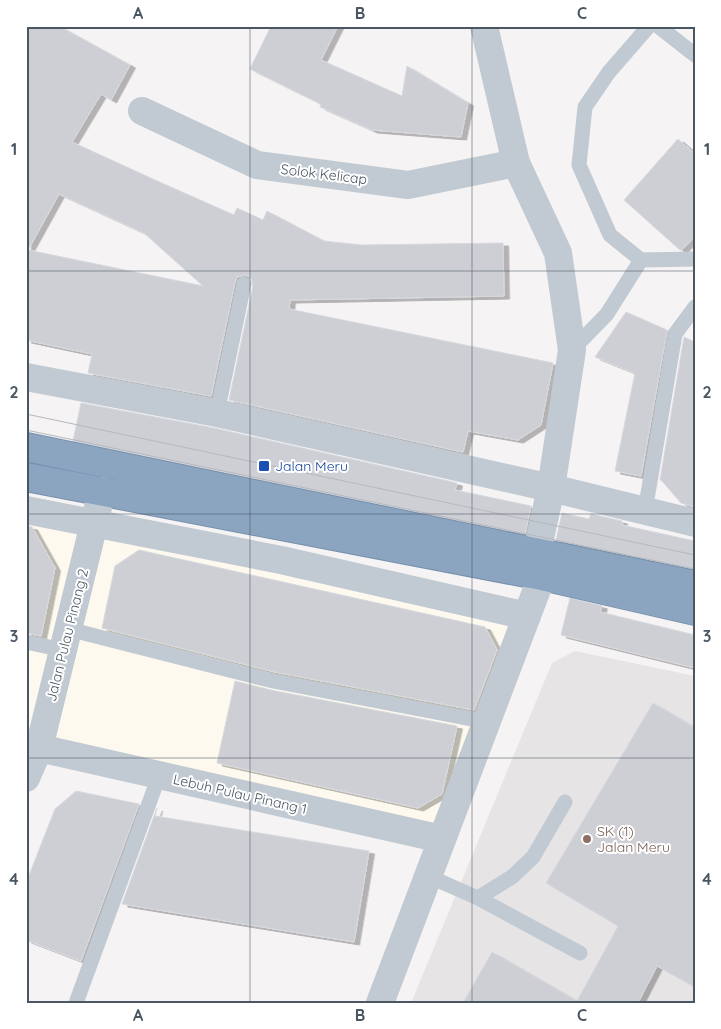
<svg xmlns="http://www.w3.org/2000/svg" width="721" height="1029" viewBox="0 0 721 1029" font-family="Quicksand,sans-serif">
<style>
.commercial{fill:#fdf9ef}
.education{fill:#e6e4e5}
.building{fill:#cdcfd5;stroke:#d7d9de;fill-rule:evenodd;filter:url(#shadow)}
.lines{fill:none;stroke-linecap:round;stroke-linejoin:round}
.highway-casing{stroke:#7690ad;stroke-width:30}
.lane{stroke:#c1cad2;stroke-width:15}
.street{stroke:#c1cad2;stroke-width:28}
.highway{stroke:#8ba5c1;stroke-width:28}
.tram{stroke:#b5b8bd;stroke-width:1}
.grid{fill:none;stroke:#4a5661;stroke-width:1;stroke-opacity:0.55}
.transit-dot{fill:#1a4fb4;stroke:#fff;stroke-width:2}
.education-dot{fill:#8d6e63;stroke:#fff;stroke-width:2}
.labels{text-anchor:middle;stroke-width:4;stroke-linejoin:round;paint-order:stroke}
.street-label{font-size:14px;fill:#4a5661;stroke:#fff}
.transit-label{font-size:14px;fill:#164399;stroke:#fff;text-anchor:start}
.education-label{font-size:14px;fill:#785e54;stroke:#fff;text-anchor:start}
.neatline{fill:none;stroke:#4a5661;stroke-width:2}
.grid-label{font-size:16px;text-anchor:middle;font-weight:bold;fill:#4a5661}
</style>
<defs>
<filter id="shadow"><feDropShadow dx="5.5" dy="3" stdDeviation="0" flood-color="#0004"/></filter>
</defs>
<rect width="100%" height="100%" fill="#f5f3f3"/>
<path class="commercial" d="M26 519 515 623 435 829 26 739Z"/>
<path class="education" d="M575 651 695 676V1003H411L552 663Z"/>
<g class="building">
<path d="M26 26H59L130 65 111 100 101 94 72 142 155 180 234 215 237 208 263 220 267 211 324 241 362 245 503 243 504 296 290 300 289 309 553 363 541 425 518 440 468 431 463 452 229 400 253 286 251 277 245 275 237 277 235 282 211 396 88 373 92 354 26 340ZM59 194 144 233 203 286 28 250Z"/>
<path d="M271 26H338L321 60 402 96 407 66 468 103 461 137 372 130 320 107 321 104 250 69Z"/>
<path d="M678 139 695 154V236L682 250H680L624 200Z"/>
<path d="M626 312 667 330 641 476 615 471 635 373 595 357Z"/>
<path d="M684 337 695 342V507L681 503 662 481 660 480Z"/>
<path d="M81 403 214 428 457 483 455 490 531 506 525 534 73 441Z"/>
<path d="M562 513 589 519 591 514 622 521V525L695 541V569L556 540Z"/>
<path d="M26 526 32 527 55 568 41 636 26 633Z"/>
<path d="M139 550 485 627 497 650 474 710 275 672 102 628 115 566Z"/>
<path d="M570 598 602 606 600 612 695 635V668L561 635Z"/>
<path d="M235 681 271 690 457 726 442 794 418 808 217 763Z"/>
<path d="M653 703 695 728V987L657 966 638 1003H463L492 952 577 1001 618 926 546 883Z"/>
<path d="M76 791 139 804 81 961 26 940V883L55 809Z"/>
<path d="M157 808 155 816 369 851 354 942 122 904Z"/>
</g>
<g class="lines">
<g class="highway-casing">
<g id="highway">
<path d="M26 447 695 585"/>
<path d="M26 477 542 576 695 611"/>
</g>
</g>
<g class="lane">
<path d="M649 26 609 72 585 107 579 165 610 235 641 260 695 259"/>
<path d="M658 26 695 55"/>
<path d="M572 350 607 314 641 260"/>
<path d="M217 413 244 284"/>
<path d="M645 511 675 334 695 307"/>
<path d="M68 629 273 681 487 722"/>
<path d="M26 642 63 650"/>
<path d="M428 876 478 898 580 953"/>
<path d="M478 898 512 877 533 857 565 802"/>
<path d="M76 1003 159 776"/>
</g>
<g class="street">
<path d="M484 26 516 163 558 253 572 350 551 488 537 552"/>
<path d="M142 111 257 165 408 185 516 163"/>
<path d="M26 377 217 413 551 488 695 523"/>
<path d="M26 510 281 560 527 616"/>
<path d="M39 748 442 839"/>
<path d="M26 778 39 748 102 491"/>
<path d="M380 1003 542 576"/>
</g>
<use href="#highway" class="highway"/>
<g class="tram">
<path d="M26 414 695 555"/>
<path d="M26 430 695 569"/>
</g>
</g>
<path class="grid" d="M250 26V1003M472 26V1003M26 271H695M26 514H695M26 758H695"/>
<rect class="transit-dot" x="258" y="460" width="12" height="12" rx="2.5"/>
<circle class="education-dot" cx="587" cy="839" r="5"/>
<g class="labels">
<g class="street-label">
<text transform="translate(324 174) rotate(7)" y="5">Solok Kelicap</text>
<text transform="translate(67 635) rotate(-76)" y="5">Jalan Pulau Pinang 2</text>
<text transform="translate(240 794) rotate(13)" y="5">Lebuh Pulau Pinang 1</text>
</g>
<g class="transit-label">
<text x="275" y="471">Jalan Meru</text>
</g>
<g class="education-label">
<text x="597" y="836">SK (1)<tspan x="597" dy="16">Jalan Meru</tspan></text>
</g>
</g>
<rect width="721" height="1029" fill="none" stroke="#ffffff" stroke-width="55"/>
<rect x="28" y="28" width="666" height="974" class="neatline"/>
<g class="grid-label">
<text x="138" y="19">A</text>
<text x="360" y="19">B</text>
<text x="582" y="19">C</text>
<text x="14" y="155">1</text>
<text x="707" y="155">1</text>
<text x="14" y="398">2</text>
<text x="707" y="398">2</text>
<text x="14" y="642">3</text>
<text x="707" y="642">3</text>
<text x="14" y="885">4</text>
<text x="707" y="885">4</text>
<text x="138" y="1021">A</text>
<text x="360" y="1021">B</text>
<text x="582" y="1021">C</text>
</g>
</svg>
